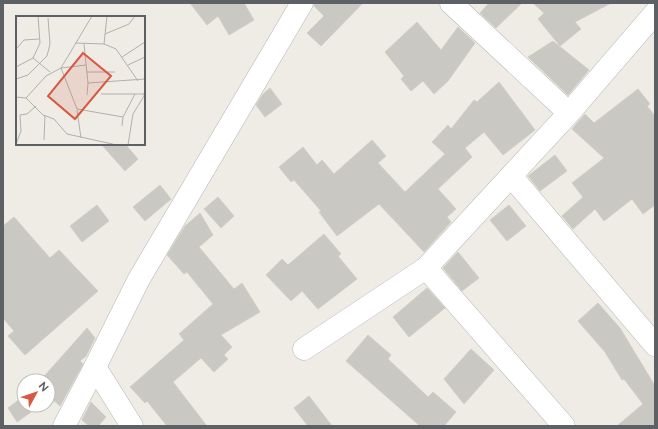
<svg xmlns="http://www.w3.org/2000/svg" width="658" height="429" viewBox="0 0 658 429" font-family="Raleway,sans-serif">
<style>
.building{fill:#c9c8c2;stroke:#d2cfc4}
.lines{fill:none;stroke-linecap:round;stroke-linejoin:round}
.minor-casing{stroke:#b2b5b9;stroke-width:23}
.minor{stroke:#fff;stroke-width:22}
.inset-road{fill:none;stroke:#b0b0ad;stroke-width:1}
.view{fill:#d75942;fill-opacity:0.15;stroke:#d75942;stroke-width:2}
.inset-edge{fill:none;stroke:#5d6064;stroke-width:2}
</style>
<rect width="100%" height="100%" fill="#eeece5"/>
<g class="building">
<path d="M190 3H244L254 20 229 35 218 16 207 25Z"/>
<path d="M314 3H363L321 46 307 33 324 16 314 6Z"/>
<path d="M489 3H522L496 28 480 13Z"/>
<path d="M533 3H611L575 22 581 29 560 46 538 19 544 13Z"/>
<path d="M417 22 441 50 458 27 475 43 448 81 434 94 423 81 411 91 401 79 404 76 385 52Z"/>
<path d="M553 41 589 70 568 95 528 57Z"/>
<path d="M499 82 535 130 503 155 484 132 465 148 472 157 438 189 456 209 447 217 451 222 424 252 379 204 337 236 319 212 321 211 294 180 291 182 279 167 303 147 317 165 322 160 334 174 372 140 386 156 378 163 405 192 445 154 432 142 448 125 451 129 474 100 477 102Z"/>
<path d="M270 88 282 104 265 117 256 105 263 94Z"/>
<path d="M638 89 650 104 647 106 655 116V205L643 214 632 199 604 221 595 209 573 229 562 216 583 197 572 183 604 158 572 129 585 114 594 123Z"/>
<path d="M101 144H125L138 159 125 171Z"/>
<path d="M555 155 567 171 540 191 528 176Z"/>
<path d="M160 185 171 199 145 221 133 207Z"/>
<path d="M218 197 234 216 221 228 204 209Z"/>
<path d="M97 205 109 221 82 242 70 226Z"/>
<path d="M509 205 526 226 507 241 490 220Z"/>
<path d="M200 213 213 235 199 247 234 289 242 283 260 312 221 335 232 347 224 355 228 359 214 372 201 358 173 382 207 426H167L147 401 145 403 130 387 184 340 179 334 213 304 187 272 184 274 167 255 185 226Z"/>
<path d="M14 217 50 258 59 250 98 291 25 355 8 336 14 331 3 318V226Z"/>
<path d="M324 234 341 254 338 256 357 279 318 309 302 291 291 301 266 275 282 259 288 265Z"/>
<path d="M458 252 479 278 462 291 443 268Z"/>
<path d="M427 288 445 308 409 337 393 317Z"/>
<path d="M598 303 620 328 655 386V426H617L643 404 624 379 622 380 605 352 578 321Z"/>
<path d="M87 328 95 338 86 356 80 361 83 364 60 406 51 398 48 400V381H40Z"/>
<path d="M368 335 391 355 388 359 428 397 433 392 456 412 444 426H420L346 361Z"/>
<path d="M471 349 494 370 464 404 444 379Z"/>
<path d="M24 396V405H41L17 422 8 408Z"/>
<path d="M309 396 332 426H308L294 408Z"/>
<path d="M91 402 106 417 98 426H89L82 420Z"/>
</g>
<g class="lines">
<g class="minor-casing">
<g id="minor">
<path d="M451 3 569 113"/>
<path d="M511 176 655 345"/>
<path d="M426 268 564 426"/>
<path d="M304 349 426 268 569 113 655 13"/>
<path d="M64 426 95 367"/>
<path d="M132 426 95 367 139 279 302 3"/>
</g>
</g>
<use href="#minor" class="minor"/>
</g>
<g transform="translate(16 16)">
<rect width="129" height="129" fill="#eeece5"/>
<path class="inset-road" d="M22 0 24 27 17 42 34 56M89 18 113 8 119 0M59 27 88 28 100 33 122 65M68 28 72 67 71 79M88 28 91 0M0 33 8 24 23 23M106 41 129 26M70 49 45 52 61 93 107 101M112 49 129 41M0 51 17 42M71 56H99M0 63 12 59 31 40 34 28 32 2M72 67 129 63M85 78H128M0 81 10 82 30 60 45 52 76 0M10 82 27 99 38 103 51 118 101 129M61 94 65 122M106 110 107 101 119 78M28 124 29 99M0 128 5 115 4 99 11 98 20 90M112 129 117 98 128 80 129 72"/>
<path class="view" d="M67 37 95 60 59 103 32 80Z"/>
<rect width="129" height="129" class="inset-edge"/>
</g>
<rect width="658" height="429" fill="none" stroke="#5d6064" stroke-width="8"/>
<g transform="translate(36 393) rotate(50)"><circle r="19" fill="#ffffff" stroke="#bebfc1"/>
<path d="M0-3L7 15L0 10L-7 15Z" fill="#d75942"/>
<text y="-6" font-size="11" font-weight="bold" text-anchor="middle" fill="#5d6064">N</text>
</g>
</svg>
